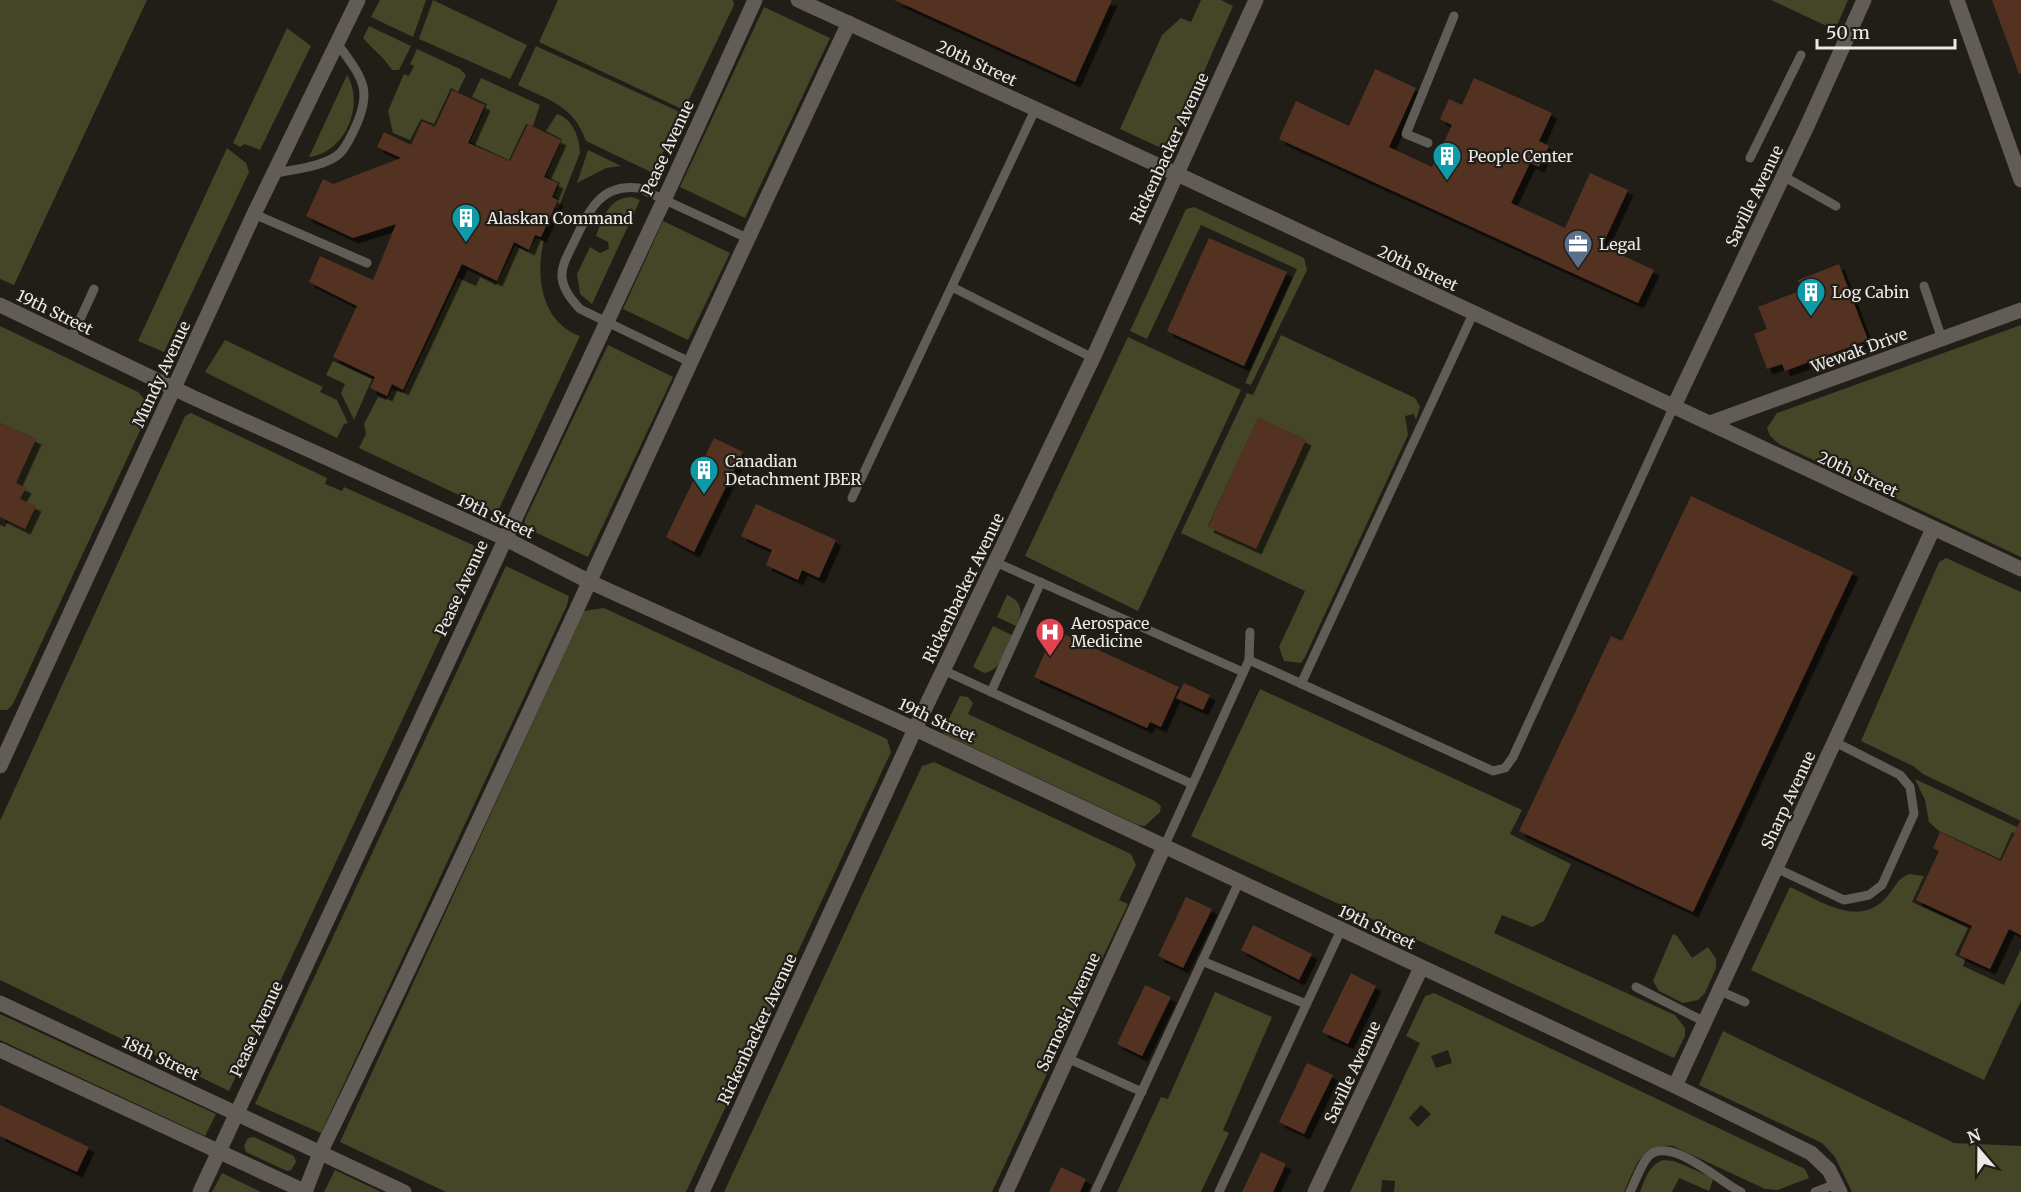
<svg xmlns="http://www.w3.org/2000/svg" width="2021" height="1192" viewBox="0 0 2021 1192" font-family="Merriweather,serif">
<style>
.green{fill:#454627;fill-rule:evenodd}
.building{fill:#523224;filter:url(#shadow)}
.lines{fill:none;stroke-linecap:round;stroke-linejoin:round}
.service{stroke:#615d56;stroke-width:9}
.minor{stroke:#615d56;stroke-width:15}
.labels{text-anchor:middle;stroke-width:4.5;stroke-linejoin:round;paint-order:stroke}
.street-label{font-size:16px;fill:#eceae6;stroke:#211d17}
.poi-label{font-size:16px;fill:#eceae6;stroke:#211d17;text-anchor:start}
</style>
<defs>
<filter id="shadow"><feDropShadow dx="5.5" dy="5.5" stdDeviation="0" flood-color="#0009"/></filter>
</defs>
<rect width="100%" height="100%" fill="#211d17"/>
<g class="green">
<path d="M0 0H147L14 285 0 279Z"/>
<path d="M380 0H426L413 37 371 17Z"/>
<path d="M433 0 527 45 510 79 419 39Z"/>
<path d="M558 0H733L734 5 684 110 539 42Z"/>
<path d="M1201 0H1221L1233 6 1174 139 1159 147 1120 129 1162 35 1181 18 1191 22Z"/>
<path d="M1771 0H1848L1835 30Z"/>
<path d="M764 7 830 38 745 218 680 187Z"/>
<path d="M369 26 411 46 399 70H392C384 57 373 50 363 38Z"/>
<path d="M287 28 311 46 260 150 245 144 240 147 233 143Z"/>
<path d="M536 46 682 113 653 173 586 141C574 106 549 100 518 85Z"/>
<path d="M417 49 460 69 466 75 458 92 451 88 434 124 421 119 410 140 393 133 388 111 404 74 409 76 414 66 410 64Z"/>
<path d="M347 75C365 105 345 153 309 157Z"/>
<path d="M481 78 540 105 533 126 526 124 509 160 470 142 487 104 472 97Z"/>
<path d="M557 114C572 118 580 138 580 153L558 209 555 208 559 199 554 196 560 183 546 176 562 139 546 131Z"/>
<path d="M227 148 246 163 249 172 164 352 138 341Z"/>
<path d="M588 150 621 166 606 168 577 183Z"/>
<path d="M632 197 640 200 592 304 580 294 577 274 590 247 600 253 609 249 608 242 596 236C603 218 609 197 632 197Z"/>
<path d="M1194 207 1304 258 1307 270 1251 385 1245 383 1297 269 1201 225 1147 339 1130 331 1186 209Z"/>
<path d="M663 221 730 253 688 340 623 309Z"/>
<path d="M536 238 544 240C535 275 541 322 580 336L497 513 359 448 366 434 364 424 378 397 386 400 392 389 403 393 458 278 476 286 480 277 496 285 515 246 528 252Z"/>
<path d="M2021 325V557L1779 444 1770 436 1767 428 1777 413Z"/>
<path d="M0 326 138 392 151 407 13 704 7 710H0V525L5 527 8 521 25 529 35 507 20 499 26 488 16 483 36 439 0 423Z"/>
<path d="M1281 335 1415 398 1420 407 1416 420 1414 414 1405 416 1408 435 1305 657 1301 663 1284 661 1279 647 1305 591 1181 533 1247 393 1253 395ZM1258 418 1306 440 1255 549 1208 526Z"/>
<path d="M1128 337 1241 390 1138 611 1025 556Z"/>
<path d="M225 340 323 387 320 392 337 400 348 423 344 424 337 438 205 372Z"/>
<path d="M608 345 673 377 588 557 524 527 525 519Z"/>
<path d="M333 361 372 379 354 420 341 393 345 384 326 375Z"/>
<path d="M191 413 327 478 325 484 342 491 344 487 473 545 476 549V562L229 1091 0 980V821L185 416Z"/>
<path d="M1946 558 2021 592V821L1923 774 1913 766 1861 741 1939 562Z"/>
<path d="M506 566 569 596 567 605 321 1133 255 1104Z"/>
<path d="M1007 595C1023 602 1023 612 1016 626L997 617Z"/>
<path d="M604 608 887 739 891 752 686 1192H446L340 1142 584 611Z"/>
<path d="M993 626 1012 635C1006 650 1002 670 984 673L973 667Z"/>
<path d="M1260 689 1522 810 1510 834 1571 864 1544 921 1532 927 1502 915 1494 933 1675 1015 1685 1028V1036L1674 1058 1191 836Z"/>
<path d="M960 696 968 697 973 703 968 714 1155 801 1161 806 1160 812 1145 826 1138 825 944 734 943 731Z"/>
<path d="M934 762 1131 854 1136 865 1119 900 1128 904 1063 1041 1054 1038 1045 1059 1052 1063 992 1192H724L922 766Z"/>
<path d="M1915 779 2021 829V836L2012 832 2000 859 1939 831 1929 822 1925 800Z"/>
<path d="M1909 874 1924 876 1912 902 1968 928 1955 955 1965 960 1963 966 2004 985 2021 949V1001L1984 1080 1751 970 1790 887C1819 900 1856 927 1884 900 1894 890 1896 879 1909 874Z"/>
<path d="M1673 934 1677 936 1692 958 1708 947 1716 959V968L1705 993 1698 1000 1683 1003 1659 991 1653 981Z"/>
<path d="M1215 992 1272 1017 1223 1130 1229 1133 1201 1192H1117L1161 1097 1168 1099Z"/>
<path d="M1434 993 1805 1169 1809 1178 1777 1190 1765 1189 1673 1146C1640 1144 1636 1166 1624 1192H1394L1395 1181 1382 1180 1381 1192H1350L1420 1043 1406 1036 1425 996ZM1448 1050 1452 1063 1436 1068 1431 1056ZM1421 1105 1431 1114 1418 1127 1409 1118Z"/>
<path d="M0 1014 216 1114 205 1136 0 1040Z"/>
<path d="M1723 1031 1954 1143 2021 1146V1192H1852L1835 1157 1822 1143 1699 1085Z"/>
<path d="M254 1137 294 1156 296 1162 291 1170 287 1171 246 1152 244 1146 248 1138Z"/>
<path d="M1663 1160 1674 1161 1709 1176 1713 1180 1709 1191 1679 1178 1672 1192H1640C1645 1179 1649 1165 1663 1160Z"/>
<path d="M335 1170 381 1192H324Z"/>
<path d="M222 1173 261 1192H212Z"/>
</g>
<g class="building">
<path d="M894 0H1112L1075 82Z"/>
<path d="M1992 0H2021V73L2019 74Z"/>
<path d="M1375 69 1416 88 1389 147 1432 167 1452 125 1440 119 1449 99 1462 105 1474 78 1552 113 1539 141 1549 146 1539 167 1530 163 1511 203 1565 228 1590 173 1628 190 1602 246 1654 270 1638 303 1279 139 1296 101 1349 126Z"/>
<path d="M452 90 485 105 468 143 510 161 528 124 561 140 544 177 558 183 552 197 558 200 541 237 535 235 529 250 514 242 497 281 462 264 403 390 392 384 387 396 370 388 375 377 333 357 357 306 309 282 320 256 373 280 396 224 353 238 306 216 323 179 333 184 401 158 377 147 384 132 411 145 422 121 435 127Z"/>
<path d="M1209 238 1287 272 1244 366 1167 331Z"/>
<path d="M1839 264 1868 340 1785 371 1782 364 1767 369 1754 334 1767 329 1758 307 1802 290 1798 280Z"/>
<path d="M1258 417 1306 440 1256 549 1208 527Z"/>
<path d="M0 423 36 439 16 483 26 488 20 499 36 506 25 529 0 517Z"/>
<path d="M714 438 743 452 694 552 666 537Z"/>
<path d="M1691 496 1853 572 1693 912 1519 831 1611 636 1622 641Z"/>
<path d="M756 504 836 540 819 578 802 570 798 580 766 565 772 550 741 536Z"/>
<path d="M1055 630 1179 687 1161 727 1150 722 1147 728 1034 677Z"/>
<path d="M1184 683 1210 695 1203 710 1176 698Z"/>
<path d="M2021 819V935L2009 929 1990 969 1959 955 1972 926 1916 900 1939 851 1933 848 1940 832 2001 861Z"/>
<path d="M1186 897 1212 909 1183 968 1158 956Z"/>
<path d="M1253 925 1312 954 1299 980 1241 950Z"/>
<path d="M1351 973 1376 986 1348 1044 1322 1032Z"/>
<path d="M1145 985 1171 997 1142 1056 1117 1044Z"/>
<path d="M1307 1063 1333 1075 1304 1134 1279 1122Z"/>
<path d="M0 1105 89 1147 77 1172 0 1136Z"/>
<path d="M1261 1152 1286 1164 1273 1192H1242Z"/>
<path d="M1061 1167 1086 1179 1080 1192H1049Z"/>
</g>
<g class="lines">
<g class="service">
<path d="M1428 143 1406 134 1454 16"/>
<path d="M1750 158 1801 55"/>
<path d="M273 174C293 169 324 167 339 154 346 148 350 138 354 130 374 89 362 78 337 43"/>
<path d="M1783 176 1836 206"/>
<path d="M254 214 367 263"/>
<path d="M1924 286 1942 339"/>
<path d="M952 287 1093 358"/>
<path d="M71 339 94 289"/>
<path d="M690 362 580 309C572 300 563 290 562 277 561 265 569 253 574 242 589 211 600 183 639 188L747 238"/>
<path d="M852 498 1035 110"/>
<path d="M995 562 1243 672"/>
<path d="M1249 660 1250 632"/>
<path d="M943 670 1192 784"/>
<path d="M1301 684 1473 314"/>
<path d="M991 692 1041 582"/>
<path d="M1164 847 1249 660 1493 771 1505 768 1513 757 1674 406"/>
<path d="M1776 868 1844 900 1869 895 1882 885 1914 814 1910 787 1900 775 1835 742"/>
<path d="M1202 961 1306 1004"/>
<path d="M1636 987 1705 1022"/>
<path d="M1720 991 1745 1002"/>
<path d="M1067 1058 1142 1092"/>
<path d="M1095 1192 1239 882"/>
<path d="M1219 1192 1341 930"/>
<path d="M1630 1192C1635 1182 1640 1167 1647 1158 1668 1132 1722 1184 1741 1192"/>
<path d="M1815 1192 1836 1184"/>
</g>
<g class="minor">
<path d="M798 0 1177 174 2021 569"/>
<path d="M1957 0 2021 180"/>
<path d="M0 305 192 397 504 538 590 582 915 729 1675 1086 1811 1153 1829 1170 1840 1192"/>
<path d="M1674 406 1808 124 1864 0"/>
<path d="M1710 423 2021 310"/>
<path d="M0 766 254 214 358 0"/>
<path d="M0 1003 404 1192"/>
<path d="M0 1050 306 1192"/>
<path d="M1675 1086 1933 529"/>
<path d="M200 1192 670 187 755 0"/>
<path d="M305 1192 320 1153C503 779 671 398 849 23"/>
<path d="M702 1192 915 729 1093 358 1256 0"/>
<path d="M1006 1192 1164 847"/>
<path d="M1315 1192 1421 968"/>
</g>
</g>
<defs>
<g id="building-pin" transform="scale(1.5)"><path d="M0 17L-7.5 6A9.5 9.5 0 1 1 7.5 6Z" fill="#0f9aa8" stroke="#211d17"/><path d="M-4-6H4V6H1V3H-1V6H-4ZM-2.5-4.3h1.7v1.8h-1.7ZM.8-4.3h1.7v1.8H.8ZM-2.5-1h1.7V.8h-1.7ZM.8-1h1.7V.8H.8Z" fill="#fff"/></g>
<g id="office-pin" transform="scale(1.5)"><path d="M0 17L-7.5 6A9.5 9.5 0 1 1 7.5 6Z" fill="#5c6f8a" stroke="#211d17"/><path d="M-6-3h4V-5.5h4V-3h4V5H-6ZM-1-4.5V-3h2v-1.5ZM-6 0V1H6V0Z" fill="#fff"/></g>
<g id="hospital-pin" transform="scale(1.5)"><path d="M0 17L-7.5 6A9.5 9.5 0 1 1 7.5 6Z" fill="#e0444e" stroke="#211d17"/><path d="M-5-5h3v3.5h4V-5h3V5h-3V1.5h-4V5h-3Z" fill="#fff"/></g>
</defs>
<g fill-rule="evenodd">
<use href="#building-pin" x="1447" y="156"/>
<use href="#building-pin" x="466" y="218"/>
<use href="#office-pin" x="1578" y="244"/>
<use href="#building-pin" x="1811" y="292"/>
<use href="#building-pin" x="704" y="470"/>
<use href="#hospital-pin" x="1050" y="632"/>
</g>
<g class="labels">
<g class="street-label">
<text transform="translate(977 63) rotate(25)" y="6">20th Street</text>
<text transform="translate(667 148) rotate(-65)" y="6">Pease Avenue</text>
<text transform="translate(1169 148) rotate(-65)" y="6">Rickenbacker Avenue</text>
<text transform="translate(1754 196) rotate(-64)" y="6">Saville Avenue</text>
<text transform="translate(1418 268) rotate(25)" y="6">20th Street</text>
<text transform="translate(55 312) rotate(26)" y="6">19th Street</text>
<text transform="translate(1859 350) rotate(-20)" y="6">Wewak Drive</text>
<text transform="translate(161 374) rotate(-65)" y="6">Mundy Avenue</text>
<text transform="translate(1858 474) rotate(25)" y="6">20th Street</text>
<text transform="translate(496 516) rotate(25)" y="6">19th Street</text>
<text transform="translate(461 588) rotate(-65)" y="6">Pease Avenue</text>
<text transform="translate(963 588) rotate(-64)" y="6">Rickenbacker Avenue</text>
<text transform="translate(937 720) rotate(25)" y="6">19th Street</text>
<text transform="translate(1788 800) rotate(-65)" y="6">Sharp Avenue</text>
<text transform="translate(1377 927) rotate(25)" y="6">19th Street</text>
<text transform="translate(1068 1012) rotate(-65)" y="6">Sarnoski Avenue</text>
<text transform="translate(256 1029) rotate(-65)" y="6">Pease Avenue</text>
<text transform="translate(757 1029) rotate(-65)" y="6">Rickenbacker Avenue</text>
<text transform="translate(161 1058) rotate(25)" y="6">18th Street</text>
<text transform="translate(1352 1072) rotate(-65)" y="6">Saville Avenue</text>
</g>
<g class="poi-label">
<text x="1468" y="162">People Center</text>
<text x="487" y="224">Alaskan Command</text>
<text x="1599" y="250">Legal</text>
<text x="1832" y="298">Log Cabin</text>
<text x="725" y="467">Canadian<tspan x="725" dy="18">Detachment JBER</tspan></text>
<text x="1071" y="629">Aerospace<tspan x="1071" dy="18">Medicine</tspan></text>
</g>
</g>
<g transform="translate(1979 1150) rotate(340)" stroke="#211d17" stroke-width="4.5" paint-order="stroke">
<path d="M0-4.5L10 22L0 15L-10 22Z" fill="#eceae6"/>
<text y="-9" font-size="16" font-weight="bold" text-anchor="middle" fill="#eceae6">N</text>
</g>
<path d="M1817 39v9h138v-9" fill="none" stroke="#eceae6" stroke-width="3"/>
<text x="1826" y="39" font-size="18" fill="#eceae6" stroke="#211d17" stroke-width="4.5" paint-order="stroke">50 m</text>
</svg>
